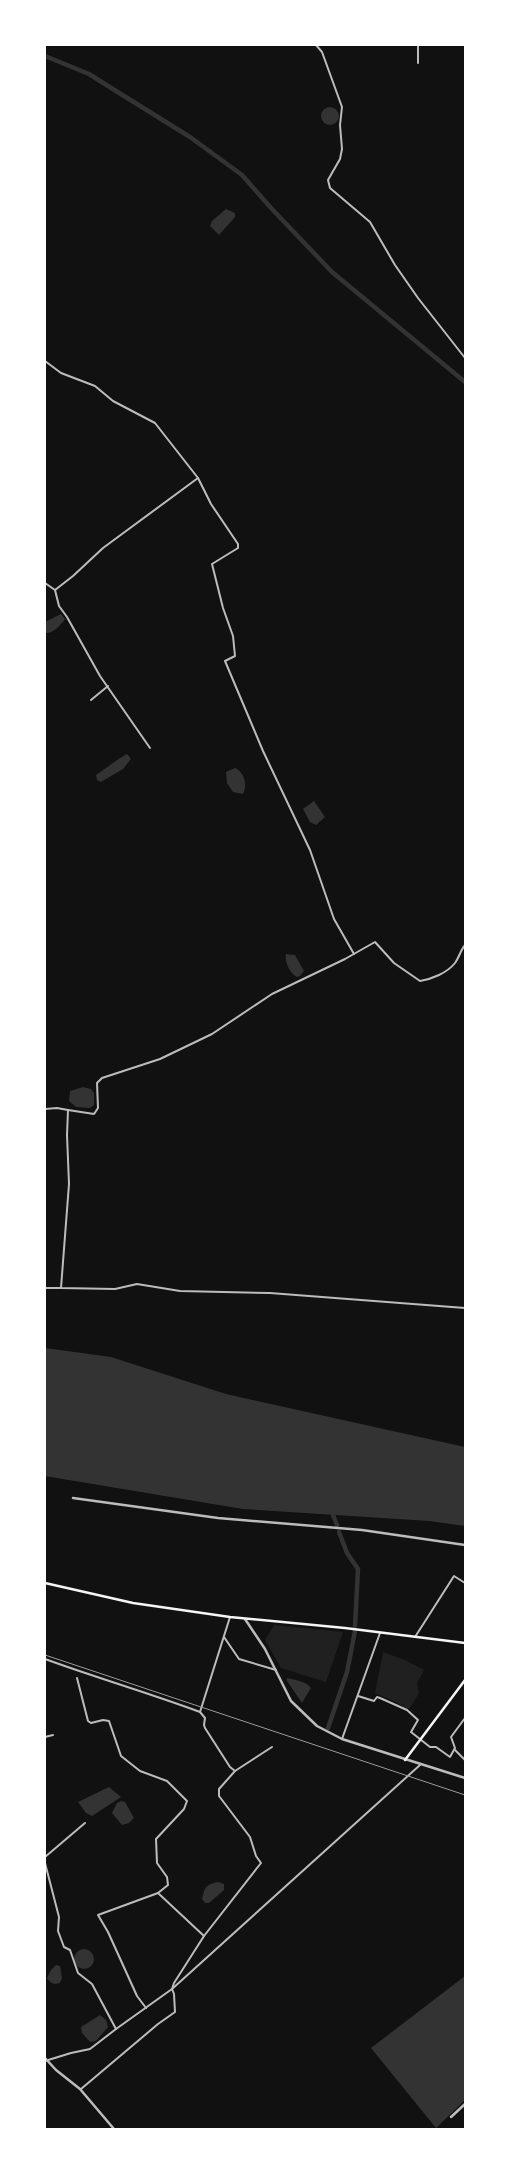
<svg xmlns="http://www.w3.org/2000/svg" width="510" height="2174" viewBox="0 0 510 2174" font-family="'DejaVu Sans',sans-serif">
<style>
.green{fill:#202020}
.water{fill:#333}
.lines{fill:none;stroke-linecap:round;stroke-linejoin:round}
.canal{stroke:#333;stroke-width:4.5}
.minor{stroke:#bcbcbc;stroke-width:2}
.tertiary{stroke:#bcbcbc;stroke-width:2.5}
.secondary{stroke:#f5f5f5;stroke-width:2.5}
.rail{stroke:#9a9a9a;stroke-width:1}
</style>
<rect width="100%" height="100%" fill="#111"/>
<g class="green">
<path d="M274 1625 343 1632 326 1682 281 1668 265 1640Z"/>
<path d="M383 1652 405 1660 424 1670 417 1683 419 1693 410 1708 407 1709 398 1703 375 1693Z"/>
</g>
<g class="water">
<circle cx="330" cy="116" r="9"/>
<path d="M226 209 235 213V217L219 235 210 226 212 221Z"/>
<path d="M61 614 65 619C61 625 53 634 45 633V622Z"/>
<path d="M127 754 131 759 123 769 101 782 97 780 96 775 120 758Z"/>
<path d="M235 768C244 772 248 785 243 794L233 792 227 783 226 772Z"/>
<path d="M314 801 325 817 316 825 310 822 303 809Z"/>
<path d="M286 954 295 955 304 971 300 976 297 977C290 974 284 961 286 954Z"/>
<path d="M83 1087 91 1089 94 1093V1105L90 1108 76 1107 69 1101 70 1091Z"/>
<path d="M45 1348 111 1357 226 1394 465 1447V1526L429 1521 243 1509 45 1476Z"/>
<path d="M287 1678C295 1680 306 1681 311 1688L302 1703 287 1681Z"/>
<path d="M109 1787 121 1797 92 1816 86 1813 78 1802Z"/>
<path d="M121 1801 125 1802 134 1818 129 1823 122 1825 112 1813 117 1803Z"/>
<path d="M218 1882 224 1884V1890L209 1903H205L202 1899C205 1887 205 1885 218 1882Z"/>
<circle cx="84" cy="1959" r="10"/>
<path d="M56 1965 60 1966 62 1978 60 1983C54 1985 50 1983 47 1978L51 1970Z"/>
<path d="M465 1976V2100L436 2128 371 2048Z"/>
<path d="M100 2015 106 2020 108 2027 96 2041 90 2042 82 2033 81 2027Z"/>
</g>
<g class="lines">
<g class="canal">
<path d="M45 56 89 74 108 86 190 137 242 175 271 208 332 272 465 382"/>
<path d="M331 1510 337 1525"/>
<path d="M339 1532 347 1553 358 1569 355 1626"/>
<path d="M328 1728 347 1672 355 1631"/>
</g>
<g class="minor">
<path d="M316 45 322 52 342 107 340 125 342 149 340 159 328 180 330 188 370 222 395 265 418 298 465 358"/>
<path d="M418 45V63"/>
<path d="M45 361 61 373 95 386 113 401 155 423 198 478 103 548 73 576 55 590 45 583"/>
<path d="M198 478 211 504 238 544V548L212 564 223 608 233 636 235 656 225 661 263 751 310 850 334 919 354 954"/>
<path d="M55 590 59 606 67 617 100 676 150 748"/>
<path d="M91 700 108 686"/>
<path d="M45 1109 57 1108 68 1110 67 1135 69 1184 61 1288 115 1289 137 1284 180 1291 270 1293 465 1308"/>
<path d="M68 1110 94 1114 98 1108 97 1083 102 1078 160 1059 212 1034 272 994 345 959 375 942 394 963 420 981C432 979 447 973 455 963 459 958 460 951 465 945"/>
<path d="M45 1288H60"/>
<path d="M224 1637 239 1659 276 1670"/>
<path d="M415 1637 454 1576 465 1583"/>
<path d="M45 1659C97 1678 149 1693 200 1712L205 1718 204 1725 205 1728 230 1767 235 1771 219 1789V1796L250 1837 256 1856 261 1863 204 1936 174 1983 172 1989 116 2029 92 1984 78 1973 70 1950 64 1947 58 1931 59 1917 45 1863"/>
<path d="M77 1678 88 1721 91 1723 103 1720 109 1721 121 1756 140 1771 167 1781 187 1801 184 1809 156 1839 157 1863 167 1877 168 1885 158 1893 204 1936"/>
<path d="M358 1696 374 1701 377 1697 380 1698 407 1710 418 1720 411 1732 430 1747H436L450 1757 455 1748 451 1737 465 1718"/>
<path d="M200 1712 230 1617"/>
<path d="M45 1737 53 1735"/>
<path d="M342 1739 380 1633"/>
<path d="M455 1750 465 1760"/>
<path d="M235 1771 272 1747"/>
<path d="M45 1857 85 1823"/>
<path d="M146 2008 137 1996 108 1932 98 1915 158 1893"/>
<path d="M45 2061 71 2053 90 2049 116 2029"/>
<path d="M81 2089 158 2024 175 2012 174 1994 172 1989 420 1765"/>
</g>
<g class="tertiary">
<path d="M73 1498 218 1518 362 1530 465 1545"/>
<path d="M245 1619 265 1649 291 1701 317 1726 342 1739 465 1778"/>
<path d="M45 2058 56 2070 80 2089 114 2129"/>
<path d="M451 2117 465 2104"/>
</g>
<g class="secondary">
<path d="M45 1583 133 1603 230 1617 345 1628 465 1643"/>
<path d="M405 1760 465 1680"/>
</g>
<path class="rail" d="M45 1655 465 1795"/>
</g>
<rect width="510" height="2174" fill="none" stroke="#ffffff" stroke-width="92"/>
</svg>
